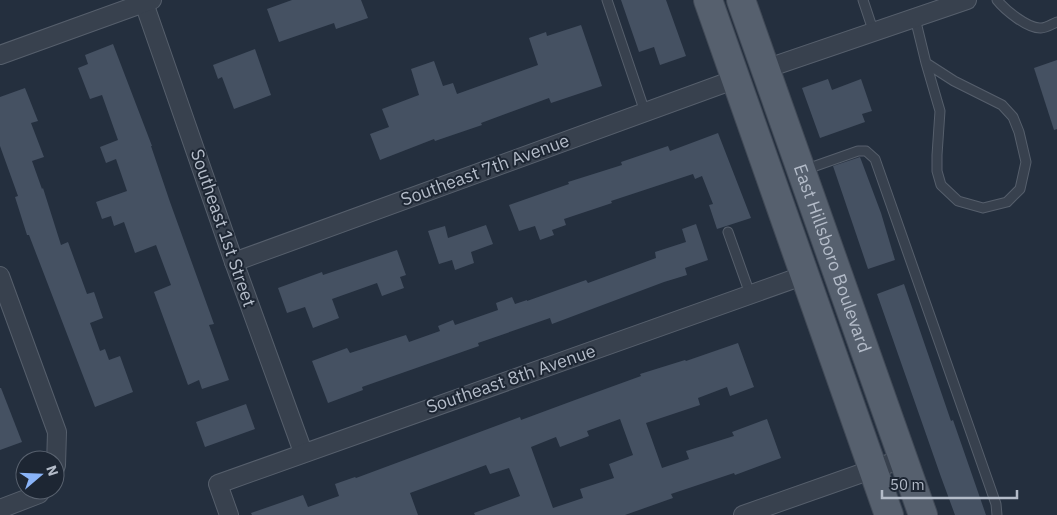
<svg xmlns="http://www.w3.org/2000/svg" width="1057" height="515" viewBox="0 0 1057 515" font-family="'IBM Plex Sans',sans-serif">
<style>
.building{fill:#455162;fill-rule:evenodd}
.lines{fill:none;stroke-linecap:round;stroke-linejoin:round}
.service-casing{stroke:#565f6c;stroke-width:11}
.minor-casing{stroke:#565f6c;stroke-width:20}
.primary-casing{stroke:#414a57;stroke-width:30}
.service{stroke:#38414e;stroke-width:9}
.minor{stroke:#38414e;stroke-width:18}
.primary{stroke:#56606e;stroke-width:28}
.labels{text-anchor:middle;stroke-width:4;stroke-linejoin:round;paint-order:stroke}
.street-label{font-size:18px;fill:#b4bcc9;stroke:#1d2633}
</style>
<rect width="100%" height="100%" fill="#242f3e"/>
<g class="building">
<path d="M292 0H361L368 18 336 29 334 23 279 42 267 9Z"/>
<path d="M621 0H666L686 56 660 65 654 47 639 52Z"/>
<path d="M581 25 602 86 551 103 549 98 481 123 482 125 435 141 434 139 380 160 370 134 389 127 382 109 419 95 411 69 434 61 443 86 453 83 457 94 538 65 529 38 546 32 547 36Z"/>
<path d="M113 44 152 146H151L170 202 214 324 209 325 229 380 202 389 199 380 188 385 154 292 171 285 156 245 135 253 124 222 114 226 111 216 102 219 96 202 127 191 116 159 106 163 100 147 118 140 102 95 90 99 78 68 88 64 85 55Z"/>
<path d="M255 49 271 95 234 109 222 77 218 79 213 65Z"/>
<path d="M1057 60V129L1054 130 1034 68Z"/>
<path d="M828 79 832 90 861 79 872 111 862 114 865 122 820 138 802 88Z"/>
<path d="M25 88 38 121 31 123 44 157 32 161 42 189 43 188 61 245 68 242 87 294 94 292 103 318 90 323 100 351 105 349 109 360 120 356 133 392 95 407 29 235H27L15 197 18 196 0 146V97Z"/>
<path d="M718 133 751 218 717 229 709 205 713 204 702 176 695 179 693 174 611 201 612 203 564 219 566 225 552 230 554 235 540 240 535 226 519 231 509 205 569 184 568 182 622 165 621 162 668 146 670 151Z"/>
<path d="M860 157 881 213 895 260 868 269 833 166Z"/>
<path d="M696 224 708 260 685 268 687 275 664 282 552 324 550 318 478 343 479 346 362 387 363 390 328 403 312 361 347 348 350 353 406 335 409 342 440 331 438 326 453 320 455 325 498 310 496 303 512 297 515 304 527 300V301L586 280 588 283 656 258 655 252 686 242 682 229Z"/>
<path d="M486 225 493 244 471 252 474 263 455 270 452 260 439 264 428 231 445 226 448 238Z"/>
<path d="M397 250 406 275 400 277 404 288 382 296 377 283 332 299 339 318 313 328 305 307 287 313 278 288 322 272 323 275Z"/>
<path d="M904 284 951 421 953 420 986 515H955L941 477 877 294Z"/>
<path d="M738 343 754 387 730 396 727 387 698 398 700 405 646 423 662 468 689 459 686 451 734 436 732 432 767 419 781 458 735 475 734 473 671 494 673 498 625 515H475L474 513 520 496 509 468 490 474 486 465 410 493 418 515H252L251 513 303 495 308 507 339 496 335 484 355 477 356 478 520 417 521 420 575 400 641 376 640 374 685 360 686 361ZM620 419 633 455 609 464 614 478 580 489 583 498 553 508 531 447 556 437 560 447 589 436 587 431Z"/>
<path d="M0 388H1L22 442 0 450Z"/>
<path d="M246 404 255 429 205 447 196 422Z"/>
</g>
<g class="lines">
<g class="service-casing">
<g id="service">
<path d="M607 0 645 112"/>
<path d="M863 0 874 33"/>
<path d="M997 0C1005 10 1028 29 1041 28 1046 28 1052 24 1057 22"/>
<path d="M915 18 926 63 954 81 1002 105 1013 117 1019 132 1026 162 1020 189 1007 202 983 208 958 201 941 185 937 171V155L940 111 926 63"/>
<path d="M804 170 858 151H866L875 159 996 504 997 515"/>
<path d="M728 232 750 294"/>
</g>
</g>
<g class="minor-casing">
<g id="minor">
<path d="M144 3 234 262 303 452"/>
<path d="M0 55 152 0"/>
<path d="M765 69 967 0"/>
<path d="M234 262 736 79"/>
<path d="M0 276 57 432 56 465 55 468"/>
<path d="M0 509 39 494 42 490"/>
<path d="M229 515 218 484 805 275"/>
<path d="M743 515 902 459"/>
</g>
</g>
<g class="primary-casing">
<g id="primary">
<path d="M708 0 889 515"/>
<path id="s1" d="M741 0 923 515"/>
</g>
</g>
<use href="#service" class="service"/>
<use href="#minor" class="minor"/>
<use href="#primary" class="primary"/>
</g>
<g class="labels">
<g class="street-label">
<text transform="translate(485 170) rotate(-20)" y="6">Southeast 7th Avenue</text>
<text transform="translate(223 228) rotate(71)" y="6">Southeast 1st Street</text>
<text dy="6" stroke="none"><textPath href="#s1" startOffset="274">East Hillsboro Boulevard</textPath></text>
<text transform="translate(511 379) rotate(-19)" y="6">Southeast 8th Avenue</text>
</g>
</g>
<g transform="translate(40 475) rotate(71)"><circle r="24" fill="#1d2633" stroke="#59626f"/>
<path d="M0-4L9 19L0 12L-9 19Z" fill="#8ab4f8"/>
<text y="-8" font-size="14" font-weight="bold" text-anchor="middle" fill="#b4bcc9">N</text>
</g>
<path d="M882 490v8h135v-8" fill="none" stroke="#b4bcc9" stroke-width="2.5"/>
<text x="890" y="490" font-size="15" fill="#b4bcc9" stroke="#1d2633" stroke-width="4" paint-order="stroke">50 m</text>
</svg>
